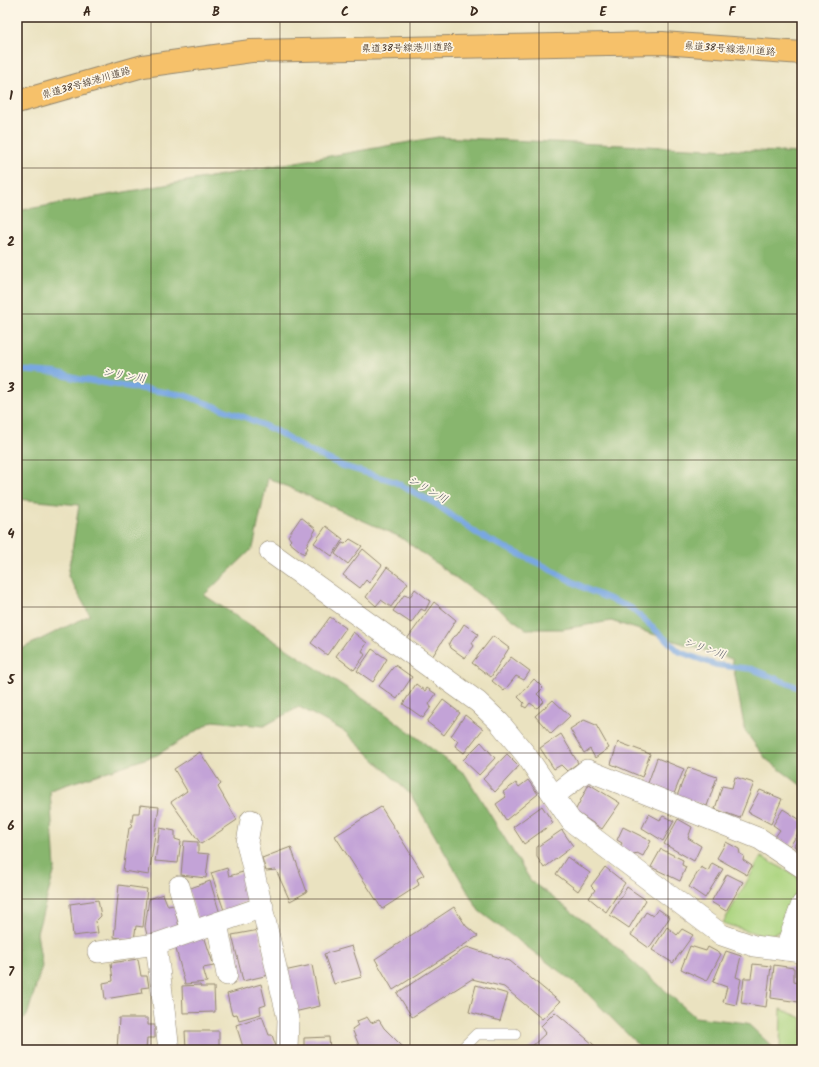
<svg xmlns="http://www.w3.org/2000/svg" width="819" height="1067" viewBox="0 0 819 1067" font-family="Kalam,'Klee One',sans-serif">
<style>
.green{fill:#abd47f;stroke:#737f4e}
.forest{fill:#88b66e;stroke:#627046}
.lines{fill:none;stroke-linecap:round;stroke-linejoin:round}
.stream{stroke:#79a7e2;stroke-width:6}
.building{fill:#c3a3d7}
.lane-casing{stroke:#92866f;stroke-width:12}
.street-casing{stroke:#92866f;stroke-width:22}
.primary-casing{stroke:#92866f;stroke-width:24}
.lane{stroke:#fff;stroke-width:11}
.street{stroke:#fff;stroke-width:21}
.primary{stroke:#f6c16b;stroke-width:22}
.grid{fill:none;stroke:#3b2a1e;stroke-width:1;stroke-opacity:0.55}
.labels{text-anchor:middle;stroke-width:3.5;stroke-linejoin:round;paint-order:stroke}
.street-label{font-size:10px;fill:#3b2a1e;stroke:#fcf5e5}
.water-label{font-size:11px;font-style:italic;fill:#515663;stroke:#fcf5e5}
.neatline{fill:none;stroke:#3b2a1e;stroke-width:1.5}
.grid-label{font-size:13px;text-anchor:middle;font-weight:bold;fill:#3b2a1e}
</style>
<rect width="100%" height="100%" fill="#fcf5e5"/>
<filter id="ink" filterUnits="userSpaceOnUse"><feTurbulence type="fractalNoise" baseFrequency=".025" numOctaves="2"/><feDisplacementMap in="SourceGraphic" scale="8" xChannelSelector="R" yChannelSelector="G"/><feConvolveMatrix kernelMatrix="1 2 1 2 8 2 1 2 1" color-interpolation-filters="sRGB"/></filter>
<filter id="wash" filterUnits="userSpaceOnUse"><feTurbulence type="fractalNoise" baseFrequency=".012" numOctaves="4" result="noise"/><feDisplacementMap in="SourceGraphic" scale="16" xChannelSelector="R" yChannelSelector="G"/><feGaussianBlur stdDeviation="0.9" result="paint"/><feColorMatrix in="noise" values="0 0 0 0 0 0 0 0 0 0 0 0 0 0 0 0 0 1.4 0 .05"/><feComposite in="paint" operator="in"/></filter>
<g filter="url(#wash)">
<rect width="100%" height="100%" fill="#eae2c0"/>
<g class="green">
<path d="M761 857 797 876 801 886 782 931 764 936 723 923Z"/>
<path d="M781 1009 802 1018V1050H780Z"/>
</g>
<path class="forest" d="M438 137 802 153V786L766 759 745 731 732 659 611 621 563 629H526L400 537 268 478 253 548 204 595 382 711 465 774 531 881 606 938 695 1017 747 1023 776 1050H643L583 989 479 911 411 795 344 731 299 707 264 726 213 721 157 755 50 790 55 869 37 933 42 966 27 1016 17 1022V651L90 615 68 576 79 505 17 499V211Z"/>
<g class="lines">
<path class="stream" d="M17 370 55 373 78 379 184 395 247 418 276 431 308 450 343 466 393 481 436 504 479 535 542 565 590 591 631 608 680 652 716 665 752 669 802 689"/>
</g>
<g id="blocks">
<g class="building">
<path d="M301 517 316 529 306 546 308 548 304 554 289 542 291 540 288 536Z"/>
<path d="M326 526 343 539 332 556 314 543Z"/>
<path d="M350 539 362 546 348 564 335 554 342 543 345 544Z"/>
<path d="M363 549 382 565 369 583 366 580 360 588 343 575Z"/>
<path d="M387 567 408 583 391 607 381 600 376 606 366 597Z"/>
<path d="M415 589 430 601 425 611 421 609 411 623 393 611 404 595 410 597Z"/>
<path d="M434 602 456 620 432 657 407 639Z"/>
<path d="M330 617 346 628 327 655 311 643Z"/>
<path d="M464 624 478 634 472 643 474 646 465 658 451 648 449 643 452 638 457 635Z"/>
<path d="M353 632 367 643 362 651 365 655 354 670 336 656Z"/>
<path d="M493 636 509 648 491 677 472 663Z"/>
<path d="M372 649 387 659 373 682 357 671Z"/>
<path d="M511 657 530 671 524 680 516 676 504 691 492 681Z"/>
<path d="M395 665 412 677 397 699 379 686Z"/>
<path d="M534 679 543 688 537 694 544 701 537 708 530 703 526 708 523 706 524 703 518 697Z"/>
<path d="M416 684 425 691 427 688 436 694 429 704 431 707 423 718 403 704Z"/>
<path d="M443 700 460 713 444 735 427 722Z"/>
<path d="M553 700 570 716 551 734 535 716Z"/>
<path d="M465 715 483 729 464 753 455 746 458 741 451 736Z"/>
<path d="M584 720 596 725 609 748 595 758 590 749 584 753 570 729Z"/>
<path d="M561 734 578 763 567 771 561 765 554 769 540 748Z"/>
<path d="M481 742 495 758 479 775 463 760Z"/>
<path d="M618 742 650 754 642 777 611 764Z"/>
<path d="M200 752 221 784 218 787 237 820 201 844 171 802 187 791 174 769Z"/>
<path d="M507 754 519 766 495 792 483 779Z"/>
<path d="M657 758 684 769 674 794 648 783Z"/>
<path d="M688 767 717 777 707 806 677 796Z"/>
<path d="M735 777 754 783 740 818 715 809 722 786 732 788Z"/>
<path d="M528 780 538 794 506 820 496 804 506 797 503 792 516 783 519 787Z"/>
<path d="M589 784 620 803 602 829 575 811Z"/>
<path d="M760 790 782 799 771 824 748 812Z"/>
<path d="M140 805 159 807 149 875 123 871 129 828H131L133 813H139Z"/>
<path d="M542 806 553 823 524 844 513 827Z"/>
<path d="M381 807 424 875 417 879 419 885 382 909 335 836Z"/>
<path d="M783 809 802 821V827L790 846 775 837 780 830 773 825Z"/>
<path d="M649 814 660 820 663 816 674 821 663 841 642 828Z"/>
<path d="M678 819 692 827 688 838 701 846 694 861 664 844Z"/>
<path d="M623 827 651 841 643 856 637 853 635 855 620 847 622 843 617 840Z"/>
<path d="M160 828 175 831V839L181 841 178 863 155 861Z"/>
<path d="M562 830 573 846 544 868 537 857V847Z"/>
<path d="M802 834V851L794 846Z"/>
<path d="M184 841 198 842V853L209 854 206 878 181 875Z"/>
<path d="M726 842 739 849 740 854 744 856 743 860 752 866 747 875 717 858Z"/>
<path d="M291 847 307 892 290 901 276 870 266 871 262 858Z"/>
<path d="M661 849 683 860 682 865 686 867 680 881 651 867Z"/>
<path d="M567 857 590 873 578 891 556 874Z"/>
<path d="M712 863 723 869 705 898 689 887 701 867 708 871Z"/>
<path d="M605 867 625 883 606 912 589 898 595 890 591 886Z"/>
<path d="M227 868 229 876 243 872 254 899 237 905 238 911 226 916 211 873Z"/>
<path d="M727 874 743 882 726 911 711 902Z"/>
<path d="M210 881 221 917 199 924 188 889Z"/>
<path d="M119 885 147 889 143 927 136 926 134 940 114 937Z"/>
<path d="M627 887 646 900 629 928 610 915Z"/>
<path d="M163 894 168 906 174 905 180 931 148 939 145 927 149 899Z"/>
<path d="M98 900 101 916 96 921 98 933 73 936 70 904Z"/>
<path d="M454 907 466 926 478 936 393 990 375 959Z"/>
<path d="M658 909 670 917 649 948 631 935 646 912 653 916Z"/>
<path d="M667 927 677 935 682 929 693 935 673 963 652 950Z"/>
<path d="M259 930 269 975 243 981 232 935Z"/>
<path d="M204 936 214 966 203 968 207 982 185 984 175 945Z"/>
<path d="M352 946 362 977 334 984 324 954Z"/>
<path d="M690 946 706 951 708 947 721 954 707 981 681 969Z"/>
<path d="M467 947 510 961 560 1002 542 1019 504 987 472 979 412 1017 397 993Z"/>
<path d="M726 951 741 956 736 977 741 979 736 1005 723 1002 727 987 713 982Z"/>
<path d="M138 959 141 976H147L149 987 141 988 142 993 105 999 103 983 113 981 111 963Z"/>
<path d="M753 964 771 966 766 1007 741 1003 744 978H751Z"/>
<path d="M312 965 320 1006 294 1012 284 971Z"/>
<path d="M774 965 794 968V982L801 984 799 1002 771 998Z"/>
<path d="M261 984 266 1005 260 1007 261 1014 239 1020 237 1014 232 1015 227 994Z"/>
<path d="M200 985 201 987H214L215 1012 183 1013 182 986Z"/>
<path d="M476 985 508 994 500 1021 469 1012Z"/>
<path d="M555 1012 600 1050H528L546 1033 541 1026Z"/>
<path d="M262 1016 269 1035H272L277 1049 244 1050 236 1025Z"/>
<path d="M367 1017 371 1023 379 1020 384 1028 406 1050H361L352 1029 358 1025 357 1021Z"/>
<path d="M119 1018H148V1025H155V1038H147L146 1050H117Z"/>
<path d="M185 1031H219V1050H186Z"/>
<path d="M329 1037 330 1050H304V1038Z"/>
</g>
</g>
</g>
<g filter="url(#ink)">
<use href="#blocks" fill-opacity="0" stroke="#92866f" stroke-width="1"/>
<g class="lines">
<g class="lane-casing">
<path id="lane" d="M461 1050 477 1034H515"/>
</g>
<g class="street-casing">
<g id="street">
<path d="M270 552 478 702 499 722 526 755 571 821 722 935 754 946 802 952"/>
<path d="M554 796 587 770 760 839 802 867"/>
<path d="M251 820 247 843 288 1019 287 1050"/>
<path d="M179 886 192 931"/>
<path d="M217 923 227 975"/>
<path d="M156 944 169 1050"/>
<path d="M785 950 802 904"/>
<path d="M98 952 156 944 263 907"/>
</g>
</g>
<g class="primary-casing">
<path id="primary" d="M17 102 143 66 251 51 662 43 802 53"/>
</g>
<use href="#lane" class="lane"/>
<use href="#street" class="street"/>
<use href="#primary" class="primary"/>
</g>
</g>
<path class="grid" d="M151 17V1050M280 17V1050M410 17V1050M539 17V1050M668 17V1050M17 168H802M17 314H802M17 460H802M17 607H802M17 753H802M17 899H802"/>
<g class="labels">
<g class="street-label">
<text transform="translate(407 47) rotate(-1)" y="4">県道38号線港川道路</text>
<text transform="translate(730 48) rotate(4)" y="4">県道38号線港川道路</text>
<text transform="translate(86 82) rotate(-16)" y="4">県道38号線港川道路</text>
</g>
<g class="water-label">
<text transform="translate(124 375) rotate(10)" y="4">シリン川</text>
<text transform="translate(428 489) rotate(30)" y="4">シリン川</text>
<text transform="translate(705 648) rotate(19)" y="4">シリン川</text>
</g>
</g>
<rect width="819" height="1067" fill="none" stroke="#fcf5e5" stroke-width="44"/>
<rect x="22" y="22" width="775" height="1023" class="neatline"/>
<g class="grid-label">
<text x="87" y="16">A</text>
<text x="216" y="16">B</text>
<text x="345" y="16">C</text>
<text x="474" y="16">D</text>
<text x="603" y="16">E</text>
<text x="732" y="16">F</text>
<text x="11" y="100">1</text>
<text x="11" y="246">2</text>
<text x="11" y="392">3</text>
<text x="11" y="538">4</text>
<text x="11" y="684">5</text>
<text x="11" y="830">6</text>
<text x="11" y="976">7</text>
</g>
</svg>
